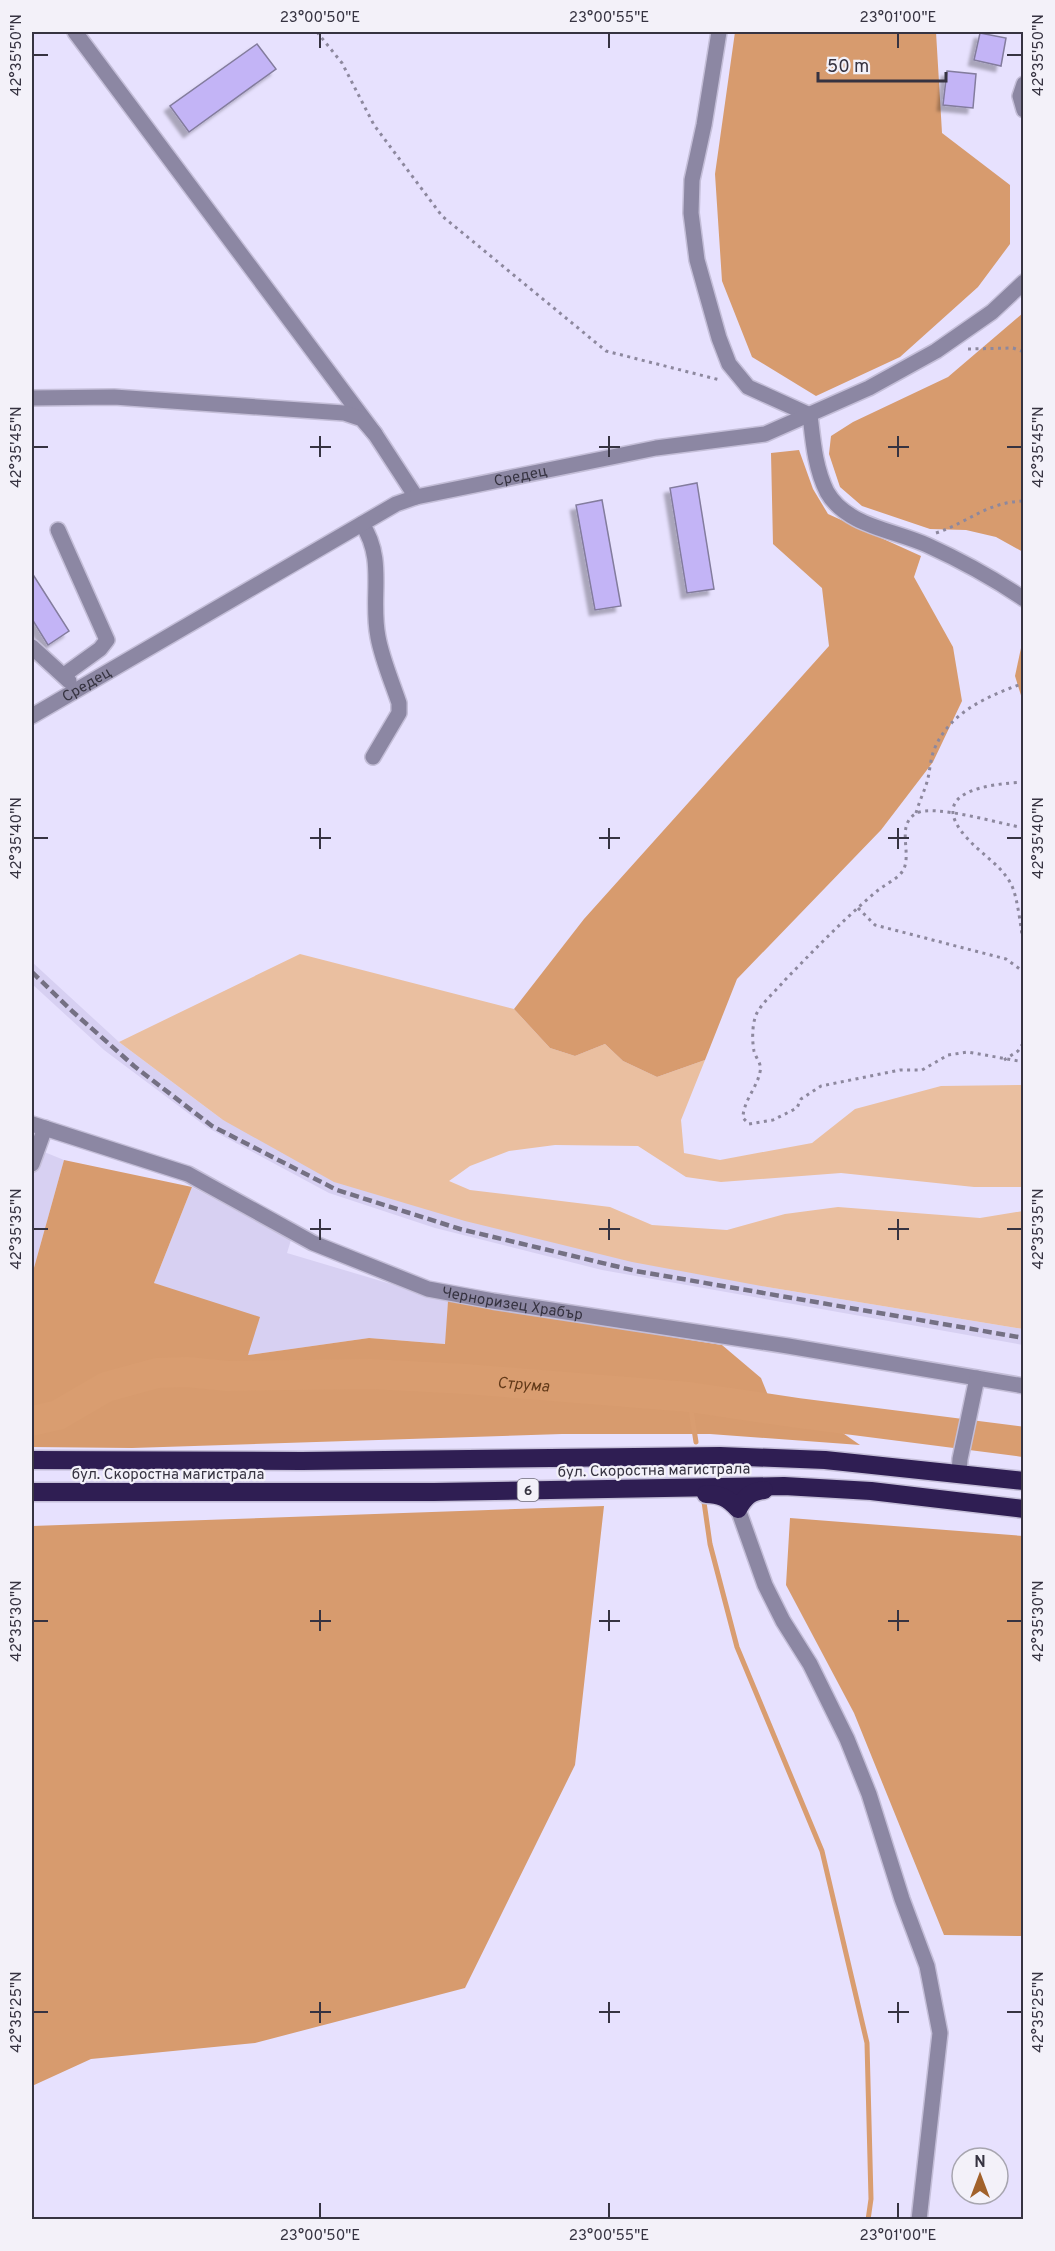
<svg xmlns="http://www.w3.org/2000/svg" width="1055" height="2251" viewBox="0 0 1055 2251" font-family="Overpass,sans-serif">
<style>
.built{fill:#d7d0f2}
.green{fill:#eabfa0}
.forest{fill:#d79b6e}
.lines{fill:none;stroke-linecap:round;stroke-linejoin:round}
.stream{stroke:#d99d70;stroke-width:5}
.river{stroke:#d99d70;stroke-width:30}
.building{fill:#c3b4f6;stroke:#837c9d;stroke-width:1.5;filter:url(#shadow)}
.minor-casing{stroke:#c4bed8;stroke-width:18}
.highway-casing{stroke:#c4bed8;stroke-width:21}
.path{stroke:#8d889e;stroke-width:3;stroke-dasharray:3 4.5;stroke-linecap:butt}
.minor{stroke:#8c87a3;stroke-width:15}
.highway{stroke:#2f1e53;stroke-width:18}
.rail{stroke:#747083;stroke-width:4.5;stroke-dasharray:9 4.5;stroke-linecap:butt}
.ticks{fill:none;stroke:#363341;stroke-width:2}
.labels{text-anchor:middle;stroke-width:4.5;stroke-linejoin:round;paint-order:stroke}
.shield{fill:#f3f1f9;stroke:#6f6c78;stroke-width:1.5}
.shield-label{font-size:14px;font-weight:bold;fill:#363341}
.street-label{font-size:15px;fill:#363341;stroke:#f3f1f9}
.water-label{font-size:16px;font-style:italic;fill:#633a19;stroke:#f3f1f9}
.neatline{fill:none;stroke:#363341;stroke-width:2}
.ticks-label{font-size:15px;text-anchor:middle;fill:#363341}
</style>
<defs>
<filter id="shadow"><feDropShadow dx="-5.5" dy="5.5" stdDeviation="1.5" flood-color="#0004"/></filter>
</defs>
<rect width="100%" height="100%" fill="#e7e1fe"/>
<g class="built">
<path d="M32 962 119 1042 223 1120 767 1287 1023 1329V1345L602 1270 435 1228 329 1193 208 1128 104 1050 32 984Z"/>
<path d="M32 1147 64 1160 32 1275Z"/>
<path d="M192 1187 291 1240 287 1253 448 1301 446 1344 369 1338 248 1355 154 1283Z"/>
</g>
<path class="green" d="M300 954 514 1009 550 1048 575 1056 605 1044 623 1061 657 1077 705 1060 681 1120 684 1153 720 1160 812 1143 855 1109 941 1086 1023 1085V1187H974L841 1173 721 1182 686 1177 638 1146 555 1145 509 1151 470 1166 449 1181 470 1190 610 1207 652 1225 727 1230 785 1214 838 1207 980 1218 1023 1211V1329L767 1287 632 1262 465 1221 334 1182 223 1120 119 1042Z"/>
<g class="forest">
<path d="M735 32H936L942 133 1010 185V244L978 287 900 357 816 396 752 357 722 281 715 174Z"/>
<path d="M1023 313V552L996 537 966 530 930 529 862 506 840 487 829 454 831 436 853 422 948 377Z"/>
<path d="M799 450 813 489 828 514 921 556 914 577 953 647 962 701 933 762 881 830 737 979 705 1060 657 1077 623 1061 605 1044 575 1056 550 1048 514 1009 584 919 829 646 822 588 773 544 771 453Z"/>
<path d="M1023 647H1024L1023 702 1015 676 1021 648Z"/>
<path d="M64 1160 192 1187 154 1283 260 1317 248 1355 369 1338 445 1344 448 1301 722 1345 761 1378 778 1420 837 1429 860 1445 710 1434H562L132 1448 32 1447V1275Z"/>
<path d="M604 1506 575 1765 465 1988 255 2043 91 2059 32 2086V1526Z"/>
<path d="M790 1518 1023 1536V1936L944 1935 854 1713 786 1585Z"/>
</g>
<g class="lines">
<g class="stream">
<path d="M689 1397 696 1442"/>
<path d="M704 1502 710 1544 737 1647 822 1851 867 2043 871 2199 868 2220"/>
</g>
<path class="river" id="s1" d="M32 1421 58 1415 106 1387 157 1373 187 1372 227 1376 370 1374 466 1379 689 1397 798 1413 1024 1442"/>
</g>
<g class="building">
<path d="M980 33 1006 38 1001 66 974 60Z"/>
<path d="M257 44 276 69 189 132 170 106Z"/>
<path d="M947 71 976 74 973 108 943 105Z"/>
<path d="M697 483 714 589 687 593 670 488Z"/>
<path d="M602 500 621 606 595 610 576 505Z"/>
<path d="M32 573 69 631 48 645 32 619Z"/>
</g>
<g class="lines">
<g class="minor-casing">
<g id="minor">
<path d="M75 32 375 434"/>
<path d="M719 32 704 125 692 180 691 213 697 260 719 338 729 364 748 387 810 415"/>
<path d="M1024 84 1020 96 1024 110"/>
<path d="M32 398 114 397 344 413 362 419 375 434 416 497"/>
<path d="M810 415C813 441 815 468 827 492 846 526 894 530 927 545 960 560 993 578 1024 599"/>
<path d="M362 524C386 560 370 597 378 637 382 659 392 682 399 703V713L373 757"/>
<path d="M58 530 107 640 100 649 64 675"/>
<path d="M32 647 69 681"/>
<path id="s2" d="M32 716 396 504 416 497 656 448 765 434 869 388 936 351 992 312 1024 282"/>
<path id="s3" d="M32 1124 188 1174 313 1243 428 1289 493 1301 788 1346 1024 1386"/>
<path d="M32 1164 45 1128"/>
<path d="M959 1473 960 1459 977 1378"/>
<path d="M738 1509 765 1585 783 1621 810 1664 847 1739 869 1794 902 1899 927 1966 940 2033 919 2220"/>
</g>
</g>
<g class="highway-casing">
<g id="highway">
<path d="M32 1460 302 1461 720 1456 825 1460 1024 1481"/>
<path d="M32 1492H434L784 1486 871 1491 1024 1509"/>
<path d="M706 1494C720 1494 728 1498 738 1509 745 1497 750 1492 764 1490"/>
</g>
</g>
<g class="path">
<path d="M317 32 342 63 374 125 442 216 606 351 720 380"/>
<path d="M968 349 1013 348 1024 352"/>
<path d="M936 533C969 522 987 502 1024 501"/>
<path d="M1024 782C990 784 924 791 967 838 981 854 1001 865 1011 884 1018 897 1021 931 1024 947"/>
<path d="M916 813C919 802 924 792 927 782 930 772 930 760 934 750 949 712 988 696 1024 683"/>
<path d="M1024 828C1002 824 934 804 917 813 894 825 914 855 902 872 896 880 884 885 877 891 844 919 815 949 785 980 776 991 762 1002 756 1015 752 1025 752 1041 754 1051 756 1059 762 1063 760 1072 757 1088 743 1101 743 1118L749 1124 773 1120 797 1108 801 1099 821 1086 900 1070H922L948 1055 968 1052 1024 1062"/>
<path d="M858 908 875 925 1006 959 1024 972"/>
<path d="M1004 1060 1018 1051 1024 1042"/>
</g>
<use href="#minor" class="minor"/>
<use href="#highway" class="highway"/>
<path class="rail" d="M32 972 72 1011 134 1066 212 1126 337 1190 460 1229 636 1271 1024 1338"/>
</g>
<path class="ticks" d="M320 33V48M609 33V48M898 33V48M33 55H48M1007 55H1022M320 436V457M609 436V457M898 436V457M33 447H48M310 447H331M599 447H620M888 447H909M1007 447H1022M320 828V849M609 828V849M898 828V849M33 838H48M310 838H331M599 838H620M888 838H909M1007 838H1022M320 1219V1240M609 1219V1240M898 1219V1240M33 1229H48M310 1229H331M599 1229H620M888 1229H909M1007 1229H1022M320 1610V1631M609 1610V1631M898 1610V1631M33 1621H48M310 1621H331M599 1621H620M888 1621H909M1007 1621H1022M320 2002V2023M609 2002V2023M898 2002V2023M33 2012H48M310 2012H331M599 2012H620M888 2012H909M1007 2012H1022M320 2203V2218M609 2203V2218M898 2203V2218"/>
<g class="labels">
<rect class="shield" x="517.5" y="1479" width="21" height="22" rx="4.5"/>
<g class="shield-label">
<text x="528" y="1495">6</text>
</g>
<g class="street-label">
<text dy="5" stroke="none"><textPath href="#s2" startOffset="549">Средец</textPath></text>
<text dy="5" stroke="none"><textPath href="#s2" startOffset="63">Средец</textPath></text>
<text dy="5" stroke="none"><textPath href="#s3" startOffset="516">Черноризец Храбър</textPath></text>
<text transform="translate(654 1470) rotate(-1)" y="5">бул. Скоростна магистрала</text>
<text x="168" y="1479">бул. Скоростна магистрала</text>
</g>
<g class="water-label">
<text dy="6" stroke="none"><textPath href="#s1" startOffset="502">Струма</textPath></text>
</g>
</g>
<rect width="1055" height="2251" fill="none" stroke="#f3f1f9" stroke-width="66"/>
<g transform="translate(980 2176)"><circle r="28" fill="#f3f1f9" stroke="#a7a5af" stroke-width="1.5"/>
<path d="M0-4.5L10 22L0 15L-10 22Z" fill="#a1612b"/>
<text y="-9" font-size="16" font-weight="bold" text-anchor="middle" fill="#363341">N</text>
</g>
<path d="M818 72v9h128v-9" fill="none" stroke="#363341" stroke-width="3"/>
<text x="827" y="72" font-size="18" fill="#363341" stroke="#f3f1f9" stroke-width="4.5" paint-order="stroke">50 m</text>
<rect x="33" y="33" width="989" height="2185" class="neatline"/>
<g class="ticks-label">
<text x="320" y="22">23°00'50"E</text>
<text x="609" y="22">23°00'55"E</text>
<text x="898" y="22">23°01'00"E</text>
<text transform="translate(16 55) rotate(-90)" y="5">42°35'50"N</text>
<text transform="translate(1038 55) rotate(-90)" y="5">42°35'50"N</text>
<text transform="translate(16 447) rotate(-90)" y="5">42°35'45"N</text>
<text transform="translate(1038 447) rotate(-90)" y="5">42°35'45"N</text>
<text transform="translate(16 838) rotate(-90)" y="5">42°35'40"N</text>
<text transform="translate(1038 838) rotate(-90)" y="5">42°35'40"N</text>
<text transform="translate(16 1229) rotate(-90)" y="5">42°35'35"N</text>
<text transform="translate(1038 1229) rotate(-90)" y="5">42°35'35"N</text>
<text transform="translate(16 1621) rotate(-90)" y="5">42°35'30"N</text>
<text transform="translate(1038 1621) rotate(-90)" y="5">42°35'30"N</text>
<text transform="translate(16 2012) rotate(-90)" y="5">42°35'25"N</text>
<text transform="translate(1038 2012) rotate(-90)" y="5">42°35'25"N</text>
<text x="320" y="2240">23°00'50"E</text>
<text x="609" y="2240">23°00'55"E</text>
<text x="898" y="2240">23°01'00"E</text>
</g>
</svg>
